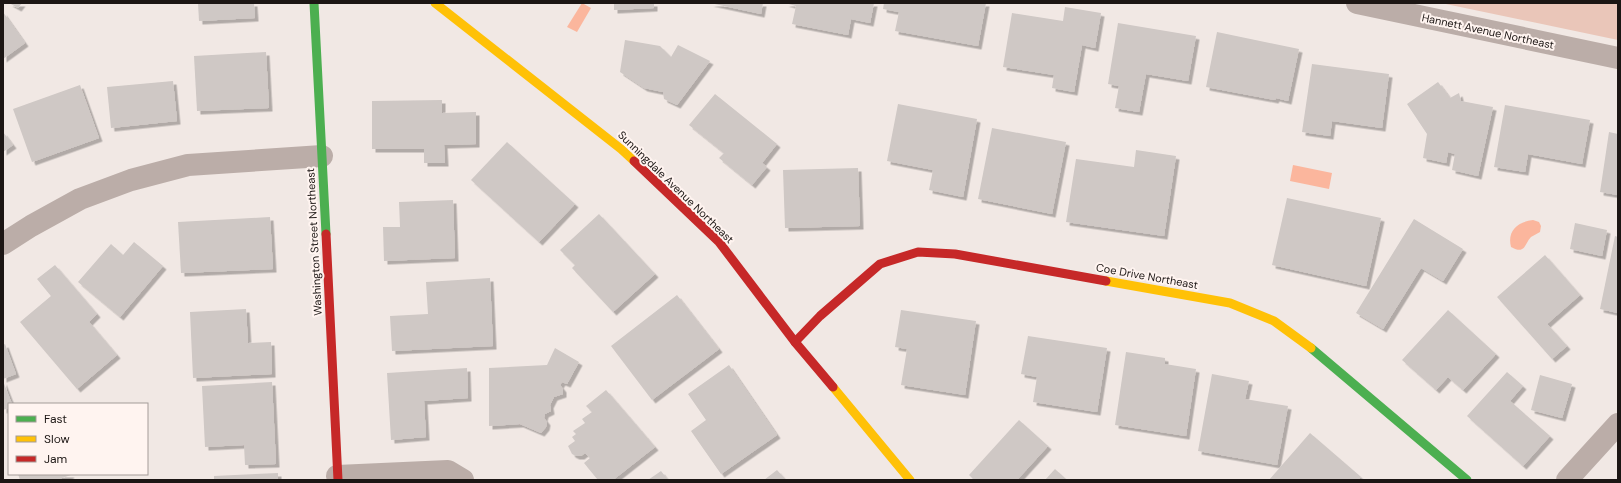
<svg xmlns="http://www.w3.org/2000/svg" width="1621" height="483" viewBox="0 0 1621 483" font-family="'DM Sans',sans-serif">
<style>
.green{fill:#eac6b9}
.water{fill:#fbb69d}
.building{fill:#cfc8c5;filter:url(#shadow)}
.lines{fill:none;stroke-linecap:round;stroke-linejoin:round}
.street{stroke:#bbada8;stroke-width:22}
.fast{stroke:#4caf50;stroke-width:9}
.slow{stroke:#ffc107;stroke-width:9}
.jam{stroke:#c62828;stroke-width:9}
.labels{text-anchor:middle;stroke-width:4;stroke-linejoin:round;paint-order:stroke}
.street-label{font-size:11px;fill:#1c1614;stroke:#fff4f0}
</style>
<defs>
<filter id="shadow"><feDropShadow dx="3.5" dy="3.5" stdDeviation="0" flood-color="#0004"/></filter>
</defs>
<rect width="100%" height="100%" fill="#f1e8e4"/>
<path class="green" d="M1441 3H1618V40Z"/>
<g class="water">
<path d="M582 3 591 8 577 32 567 27Z"/>
<path d="M1293 165 1332 173 1329 189 1290 181Z"/>
<path d="M1533 220 1539 222 1541 226 1540 232C1537 234 1534 235 1531 237 1524 244 1526 255 1511 247 1507 231 1517 222 1533 220Z"/>
</g>
<g class="building">
<path d="M9 3H22L18 8Z"/>
<path d="M198 3H254L255 18 199 21Z"/>
<path d="M614 3H654V8L614 10Z"/>
<path d="M710 3H763L761 14Z"/>
<path d="M785 3H874L870 23 851 19 848 35 792 24 796 6Z"/>
<path d="M884 3H986L978 46 895 31 899 12 883 9Z"/>
<path d="M1065 7 1101 13 1095 48 1082 45 1074 92 1052 88 1054 75 1003 67 1012 13 1063 21Z"/>
<path d="M3 12 25 43 3 59Z"/>
<path d="M1118 23 1196 36 1188 81 1146 74 1139 112 1115 108 1119 86 1108 84Z"/>
<path d="M1217 32 1299 49 1288 101 1276 98 1275 100 1206 87Z"/>
<path d="M625 40 660 46 671 57 678 45 710 61 677 105 664 99 663 92 644 88 620 72Z"/>
<path d="M266 52 269 108 197 111 194 56Z"/>
<path d="M1312 64 1389 74 1382 128 1332 121 1330 136 1302 132Z"/>
<path d="M173 81 177 121 111 128 107 87Z"/>
<path d="M1438 82 1450 98 1459 93 1461 101 1493 107 1478 176 1452 170 1455 154 1448 152 1446 163 1423 158 1427 134 1407 104Z"/>
<path d="M80 85 99 138 32 162 13 109Z"/>
<path d="M715 94 777 144 762 163 767 167 752 185 719 158 724 153 689 125Z"/>
<path d="M442 100V113L476 112V144L444 145 445 163H424V149H372V101Z"/>
<path d="M898 104 977 119 963 197 929 190 933 170 887 161Z"/>
<path d="M1505 105 1590 120 1582 164 1528 154 1525 172 1494 167Z"/>
<path d="M992 128 1066 142 1052 214 978 199Z"/>
<path d="M3 132 13 145 3 152Z"/>
<path d="M1609 132 1618 134V195L1600 192Z"/>
<path d="M507 142 575 204 539 242 471 180Z"/>
<path d="M1136 150 1176 156 1164 236 1066 222 1076 159 1134 167Z"/>
<path d="M858 168 860 226 785 228 783 170Z"/>
<path d="M1287 198 1381 218 1366 286 1272 265Z"/>
<path d="M453 200 455 258 384 261 383 227H400L399 202Z"/>
<path d="M599 214 655 274 613 312 572 268 575 265 560 250Z"/>
<path d="M270 217 273 269 181 273 178 222Z"/>
<path d="M1414 219 1463 249 1443 281 1421 268 1383 329 1356 313Z"/>
<path d="M1575 223 1607 230 1602 256 1570 249Z"/>
<path d="M1615 236 1618 237V313L1600 309Z"/>
<path d="M134 242 163 266 120 317 78 282 111 244 123 255Z"/>
<path d="M1545 255 1580 295 1547 324 1567 346 1552 359 1497 297Z"/>
<path d="M55 265 97 314 89 322 117 355 77 389 20 322 51 296 37 279Z"/>
<path d="M490 278 493 346 392 351 390 316 428 314 426 282Z"/>
<path d="M677 295 719 349 652 400 611 346Z"/>
<path d="M246 309 248 343 271 342 272 374 193 378 190 312Z"/>
<path d="M901 310 976 321 965 395 901 385 907 349 895 347Z"/>
<path d="M1448 310 1496 354 1463 390 1448 377 1436 390 1402 360Z"/>
<path d="M1028 336 1107 348 1097 412 1033 402 1037 377 1021 374Z"/>
<path d="M5 344 16 374 3 379V345Z"/>
<path d="M555 348 579 362 567 384 562 382 560 385 563 389V394L554 397 550 405 551 411 545 414 544 418 547 422 546 427 541 433 520 424 489 426V368L547 365Z"/>
<path d="M1126 352 1165 358V364L1196 369 1186 436 1115 425Z"/>
<path d="M729 365 777 435 721 474 691 431 706 420 688 394Z"/>
<path d="M467 368 468 398 424 401 426 437 391 440 387 373Z"/>
<path d="M1507 372 1523 386 1510 401 1550 436 1523 466 1467 416Z"/>
<path d="M1212 374 1249 381 1245 399 1288 406 1277 465 1198 451Z"/>
<path d="M1540 375 1572 384 1562 418 1531 410Z"/>
<path d="M3 381 12 404H9V408L3 410Z"/>
<path d="M272 382 276 464 245 465 244 445 205 447 202 386Z"/>
<path d="M606 390 655 447 613 480H598L584 463 590 458 585 453 581 456H576L572 454 568 446 575 441 572 437 576 434 573 431 585 423 582 419 592 412 586 406Z"/>
<path d="M1019 420 1048 446 1017 480H974L969 475Z"/>
<path d="M1310 433 1361 477 1358 480H1269Z"/>
<path d="M1055 469 1067 480H1045Z"/>
<path d="M777 470 786 480H764Z"/>
<path d="M661 471 668 480H648Z"/>
<path d="M278 473V480H214V476Z"/>
<path d="M18 474H70L71 475 56 480H20Z"/>
</g>
<g class="lines">
<g class="street">
<path d="M1357 3 1618 58"/>
<path d="M3 244 31 226 80 199 131 180 188 165 322 156"/>
<path d="M337 476 448 471 463 480"/>
<path d="M1567 480 1618 424"/>
</g>
<g class="fast">
<path d="M314 3 326 234"/>
<path d="M1311 348 1467 480"/>
</g>
<g class="slow">
<path d="M435 3 621 149 634 161"/>
<path d="M1106 281 1230 303 1274 321 1311 348"/>
<path d="M833 387 910 480"/>
</g>
<g class="jam">
<path d="M634 161 719 242 795 342 833 387"/>
<path d="M326 234 338 480"/>
<path d="M795 342 820 316 880 264 918 252 955 254 1106 281"/>
</g>
</g>
<g class="labels">
<g class="street-label">
<text transform="translate(1488 31) rotate(12)" y="4">Hannett Avenue Northeast</text>
<text transform="translate(676 187) rotate(44)" y="4">Sunningdale Avenue Northeast</text>
<text transform="translate(314 242) rotate(-93)" y="4">Washington Street Northeast</text>
<text transform="translate(1147 276) rotate(10)" y="4">Coe Drive Northeast</text>
</g>
</g>
<rect width="1621" height="483" fill="none" stroke="#1c1614" stroke-width="8"/>
<rect x="8" y="403" width="140" height="72" fill="#fff4f0" stroke="#a49b98"/>
<rect x="16" y="416" width="20" height="6" fill="#4caf50" stroke="#a49b98"/>
<text x="44" y="423" font-size="12" fill="#1c1614">Fast</text>
<rect x="16" y="436" width="20" height="6" fill="#ffc107" stroke="#a49b98"/>
<text x="44" y="443" font-size="12" fill="#1c1614">Slow</text>
<rect x="16" y="456" width="20" height="6" fill="#c62828" stroke="#a49b98"/>
<text x="44" y="463" font-size="12" fill="#1c1614">Jam</text>
</svg>
